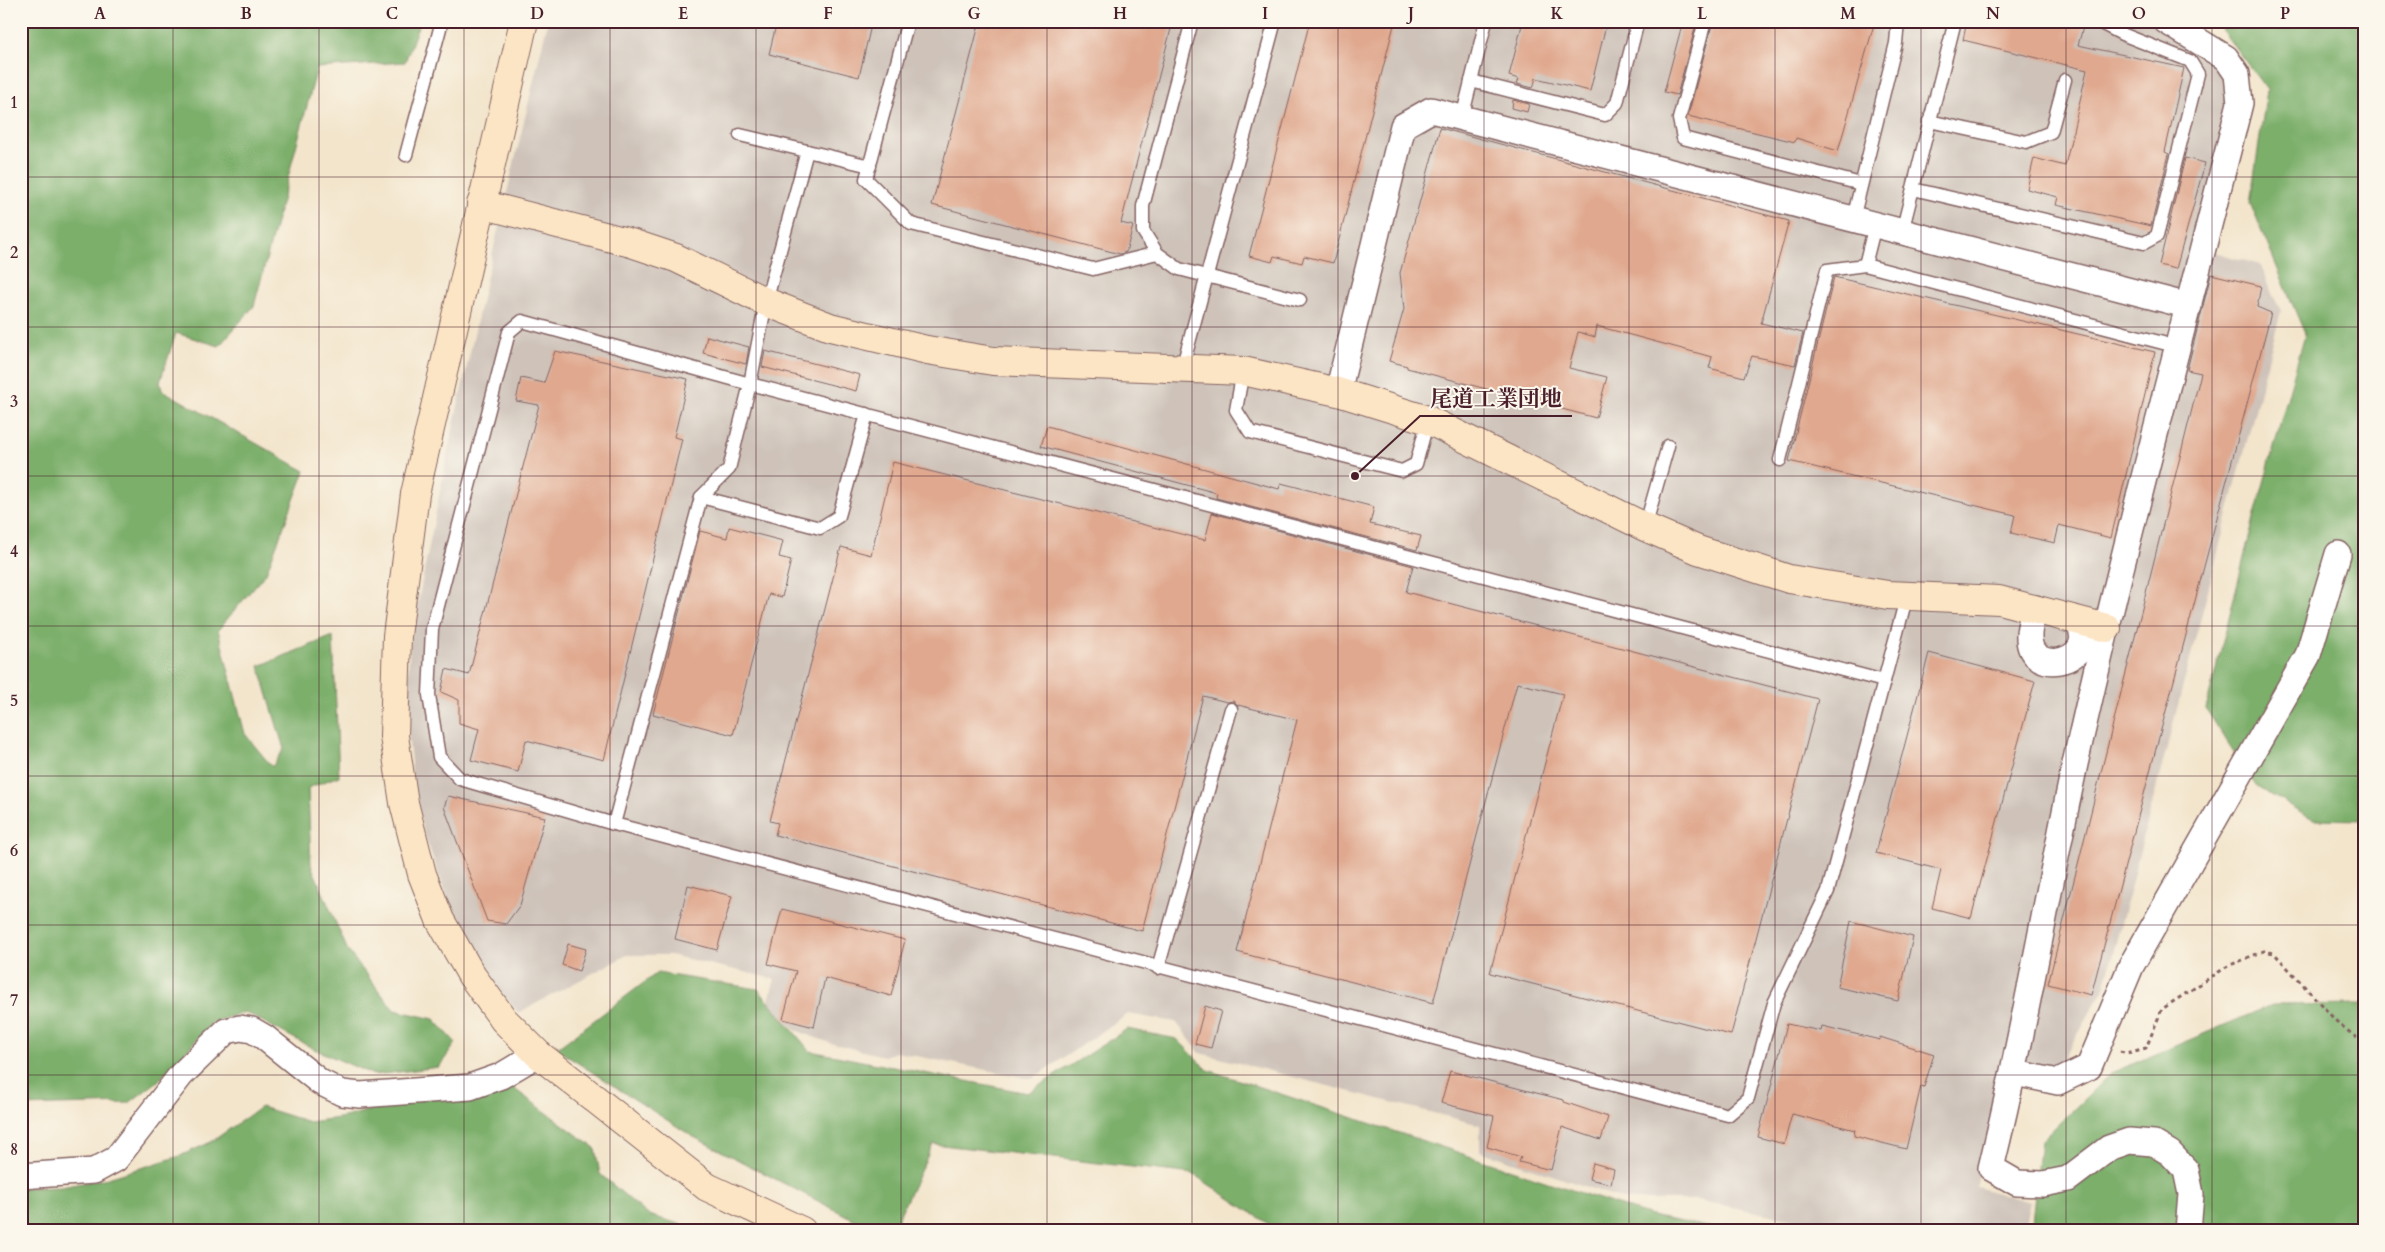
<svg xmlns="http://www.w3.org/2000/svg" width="2385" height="1252" viewBox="0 0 2385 1252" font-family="Cardo,'Noto Serif JP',serif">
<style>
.industrial{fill:#cec2b9}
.forest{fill:#7baf6b;stroke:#62674b}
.building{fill:#e0a98f}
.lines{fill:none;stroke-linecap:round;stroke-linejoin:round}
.lane-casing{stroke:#856463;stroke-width:15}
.street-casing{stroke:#856463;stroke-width:28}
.secondary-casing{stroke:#856463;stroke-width:30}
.path{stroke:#856463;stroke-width:3;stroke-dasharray:4 4;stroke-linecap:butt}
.lane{stroke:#fff;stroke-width:12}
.street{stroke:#fff;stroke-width:25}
.secondary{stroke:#fce5c4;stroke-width:28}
.grid{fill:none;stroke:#4a1f2b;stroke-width:1;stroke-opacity:0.55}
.leader{fill:none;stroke:#4a1f2b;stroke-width:2}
.callout-dot{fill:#4a1f2b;stroke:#fbf7ec;stroke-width:2}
.callout-label{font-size:22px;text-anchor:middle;font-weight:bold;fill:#4a1f2b;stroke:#fbf7ec;stroke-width:4;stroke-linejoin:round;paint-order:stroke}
.neatline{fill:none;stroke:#4a1f2b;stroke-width:2}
.grid-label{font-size:16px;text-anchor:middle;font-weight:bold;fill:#4a1f2b}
</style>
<rect width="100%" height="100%" fill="#fbf7ec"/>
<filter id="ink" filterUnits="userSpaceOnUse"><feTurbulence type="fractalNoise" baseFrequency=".02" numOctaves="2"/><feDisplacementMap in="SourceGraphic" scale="10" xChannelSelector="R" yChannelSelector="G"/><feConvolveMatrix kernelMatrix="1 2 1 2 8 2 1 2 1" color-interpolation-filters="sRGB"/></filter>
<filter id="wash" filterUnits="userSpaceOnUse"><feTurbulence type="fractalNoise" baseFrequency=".0096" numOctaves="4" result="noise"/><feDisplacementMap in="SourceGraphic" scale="20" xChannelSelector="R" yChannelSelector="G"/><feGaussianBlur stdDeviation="1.12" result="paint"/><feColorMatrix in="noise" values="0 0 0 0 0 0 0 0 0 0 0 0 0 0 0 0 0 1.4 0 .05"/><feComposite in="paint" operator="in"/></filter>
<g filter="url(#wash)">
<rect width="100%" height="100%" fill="#f3e5cc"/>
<path class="industrial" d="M548 21H2179L2239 65 2209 251 2261 265 2268 286 2281 311 2104 988 2056 1072 2004 1078 1976 1187 2030 1202 2023 1231H1852L1696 1200H1626L1480 1151V1125L1200 1053 1176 1022 1128 1014 1032 1079 896 1052 884 1056 830 1043 795 1030 768 1004 775 979 670 955H627L518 1013 495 985 474 951 450 905 424 833 414 795 406 708 410 643 448 451 485 285Z"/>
<g class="forest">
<path d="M21 21H420L405 62 317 68 254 306 219 346 176 333 160 382 162 390 305 471 266 573 218 630 245 734 272 767 284 749 259 666 333 636 339 776 308 788 311 865 348 951 394 1010 434 1019 456 1043 439 1067 374 1075 314 1049 245 1012 213 1022 158 1081 129 1103 21 1106Z"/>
<path d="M2215 21H2364V820L2313 819 2256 786 2206 709 2252 526 2305 334 2250 203 2267 90Z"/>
<path d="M657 973 758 989 810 1051 1028 1093 1127 1029 1177 1039 1208 1070 1651 1216 1729 1231H1279L1193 1174 933 1144 892 1231H876L692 1136 556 1049Z"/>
<path d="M2364 1004V1231H2031L2041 1141 2111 1073 2272 1005Z"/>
<path d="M509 1085 595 1148 600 1174 648 1215 704 1231H21V1188L61 1187 108 1178 180 1156 211 1142 261 1107 309 1122 345 1117 384 1106Z"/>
</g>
<g id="blocks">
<g class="building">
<path d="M777 21H872L859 77 769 54Z"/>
<path d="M980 21H1173L1121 223 1133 226 1126 252 1120 254 932 205Z"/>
<path d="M1310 21H1395L1333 263 1304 256 1302 263 1274 256 1272 262 1249 256Z"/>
<path d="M1523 21H1607L1590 91 1536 78 1533 88 1517 84 1519 79 1509 76Z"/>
<path d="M1683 21H1697L1677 95 1664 92Z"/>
<path d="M1713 21H1875L1838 151 1796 138 1795 142 1688 116Z"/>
<path d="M1967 21H2072L2084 24 2078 45 2184 68 2165 152 2169 154 2151 226 2056 205 2058 197 2027 189 2034 158 2065 166 2087 70 1963 40Z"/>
<path d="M1513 100 1529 104 1527 112 1512 108Z"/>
<path d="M1440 128 1789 221 1761 323 1803 333 1795 365 1752 356 1744 377 1709 368 1712 357 1597 326 1595 337 1578 332 1569 368 1607 377 1596 418 1407 368V366L1389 361 1404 309 1400 273Z"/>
<path d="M2185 158 2205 163 2176 269 2159 265Z"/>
<path d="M2211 274 2261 286 2257 307 2271 313 2091 995 2048 984 2201 373 2187 370Z"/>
<path d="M1834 277 2155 352 2111 538 2059 525 2055 543 2011 533 2015 515 1789 461Z"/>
<path d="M707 336 749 347 746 364 703 353Z"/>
<path d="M555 351 688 379 674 437 682 439 604 760 526 740 518 772 471 760 479 729 459 723V700L441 692 446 669 469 675 539 405 516 401 521 378 544 383Z"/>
<path d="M765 351 860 375 856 391 762 367Z"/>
<path d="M1047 426 1279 489 1281 483 1374 507 1370 524 1421 536 1417 550 1216 498 1217 493 1041 446Z"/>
<path d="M893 462 1205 540 1212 513 1413 566 1406 592 1818 699 1731 1035 1490 973 1563 694 1517 683 1433 1003 1237 952 1297 720 1238 705 1233 701 1227 702 1203 696 1142 931 775 835 778 823 770 821 841 547 871 555Z"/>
<path d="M729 527 783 541 779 557 791 560 782 597 769 594 733 735 653 714 700 531 727 538Z"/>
<path d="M1929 653 2035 681 1971 918 1932 908 1941 870 1876 853Z"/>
<path d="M448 796 545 817 520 905 506 924 487 921 444 807Z"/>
<path d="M688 885 732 896 717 950 675 939Z"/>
<path d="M782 909 905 940 891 996 825 978 814 1027 783 1019 796 971 768 964Z"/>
<path d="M1851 921 1913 937 1898 1001 1837 987Z"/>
<path d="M568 944 586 949 579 971 562 965Z"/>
<path d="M1205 1006 1221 1011 1211 1048 1195 1044Z"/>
<path d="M1787 1024 1821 1031 1822 1026 1880 1040V1037L1934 1054 1924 1087 1921 1086 1906 1149 1854 1136 1855 1130 1792 1114 1784 1144 1758 1137Z"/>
<path d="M1450 1071 1564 1100V1102L1608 1117 1601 1140 1562 1127 1551 1170 1519 1162 1521 1157 1487 1147 1494 1116 1441 1103Z"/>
<path d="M1593 1163 1614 1169 1611 1184 1589 1179Z"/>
</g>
</g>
</g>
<g filter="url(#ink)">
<use href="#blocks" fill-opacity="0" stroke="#856463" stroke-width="1"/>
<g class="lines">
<g class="lane-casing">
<g id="lane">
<path d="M908 21 866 179 911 224 1093 269 1157 253"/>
<path d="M1192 21 1143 206V231L1157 253 1179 269 1300 300"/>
<path d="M1705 21 1679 119 1683 138 1861 184"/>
<path d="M1471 81 1605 115 1617 103 1638 21"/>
<path d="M1462 118 1486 21"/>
<path d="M1929 121 2026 142 2051 132 2065 80"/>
<path d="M740 135 807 151"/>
<path d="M406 155 442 21"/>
<path d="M870 166 807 151 766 302 750 384 729 469 701 497 614 824 1728 1115 1748 1098 1774 1003 1828 891 1907 595"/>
<path d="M1913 189 2144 243 2157 236 2198 74 2190 61 2122 34 2097 21"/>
<path d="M1853 219 1896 43 1898 21"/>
<path d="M1902 232 1955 21"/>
<path d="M1865 265 1875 225"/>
<path d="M1182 369 1275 21"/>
<path d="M1243 371 1236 410 1250 432 1402 471 1416 464 1428 420"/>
<path d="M1780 460 1827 270 1865 265 2163 343"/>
<path d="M701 497 820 528 839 516 867 414"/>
<path d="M1645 527 1668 446"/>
<path d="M614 824 460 779 439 757 429 695 432 629 509 332 522 321 750 384 1884 681"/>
<path d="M1158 968 1231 709"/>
</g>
</g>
<g class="street-casing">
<g id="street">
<path d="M2166 21 2226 58 2237 74 2240 103C2185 323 2124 543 2075 764 2046 899 2024 1034 1991 1168L2017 1183 2043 1184 2068 1179 2109 1148 2129 1141 2153 1143 2170 1153 2186 1170 2191 1194 2188 1231"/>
<path d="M1338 392 1403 126 1431 110 2189 306"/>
<path d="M2035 608C2033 617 2029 626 2029 635 2027 682 2107 660 2075 619"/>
<path d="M2015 1073 2058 1082 2089 1067 2131 966 2308 655 2338 554"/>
<path d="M21 1176 94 1171 116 1159 181 1075 226 1031 240 1028 252 1030 264 1037 320 1082 342 1093 360 1095 470 1087 501 1076 538 1054"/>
</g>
</g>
<g class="secondary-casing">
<g id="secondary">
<path d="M524 21 415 494 397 636 394 736 404 803 422 874 440 920 472 976 504 1020 538 1054 707 1187 802 1231"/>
<path d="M481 204 631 243 676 258 766 302 830 327 927 350 993 361 1243 371 1338 392 1428 420 1645 527 1698 550 1789 579 1888 595 1999 600 2107 628"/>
</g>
</g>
<path class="path" d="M2120 1051 2127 1053 2146 1048 2162 1009 2228 966 2264 951 2274 953 2337 1022 2364 1044"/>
<use href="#lane" class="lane"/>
<use href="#street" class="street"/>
<use href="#secondary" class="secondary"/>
</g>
</g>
<path class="grid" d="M173 21V1231M319 21V1231M464 21V1231M610 21V1231M756 21V1231M901 21V1231M1047 21V1231M1192 21V1231M1338 21V1231M1484 21V1231M1629 21V1231M1775 21V1231M1921 21V1231M2066 21V1231M2212 21V1231M21 177H2364M21 327H2364M21 476H2364M21 626H2364M21 776H2364M21 925H2364M21 1075H2364"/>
<path class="leader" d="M1355 476L1420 416H1572"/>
<circle class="callout-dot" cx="1355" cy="476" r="5"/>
<g class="callout-label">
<text x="1496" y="406">尾道工業団地</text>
</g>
<rect width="2385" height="1252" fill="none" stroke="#fbf7ec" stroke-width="55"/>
<rect x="28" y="28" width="2330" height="1196" class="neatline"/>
<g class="grid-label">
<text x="100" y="19">A</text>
<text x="246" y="19">B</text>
<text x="392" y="19">C</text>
<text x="537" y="19">D</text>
<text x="683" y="19">E</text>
<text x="828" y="19">F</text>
<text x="974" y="19">G</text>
<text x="1120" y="19">H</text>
<text x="1265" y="19">I</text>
<text x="1411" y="19">J</text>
<text x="1557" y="19">K</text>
<text x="1702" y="19">L</text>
<text x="1848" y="19">M</text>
<text x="1993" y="19">N</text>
<text x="2139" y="19">O</text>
<text x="2285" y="19">P</text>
<text x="14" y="108">1</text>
<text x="14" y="258">2</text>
<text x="14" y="407">3</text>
<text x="14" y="557">4</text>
<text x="14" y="706">5</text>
<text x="14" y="856">6</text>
<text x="14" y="1006">7</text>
<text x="14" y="1155">8</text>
</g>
</svg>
